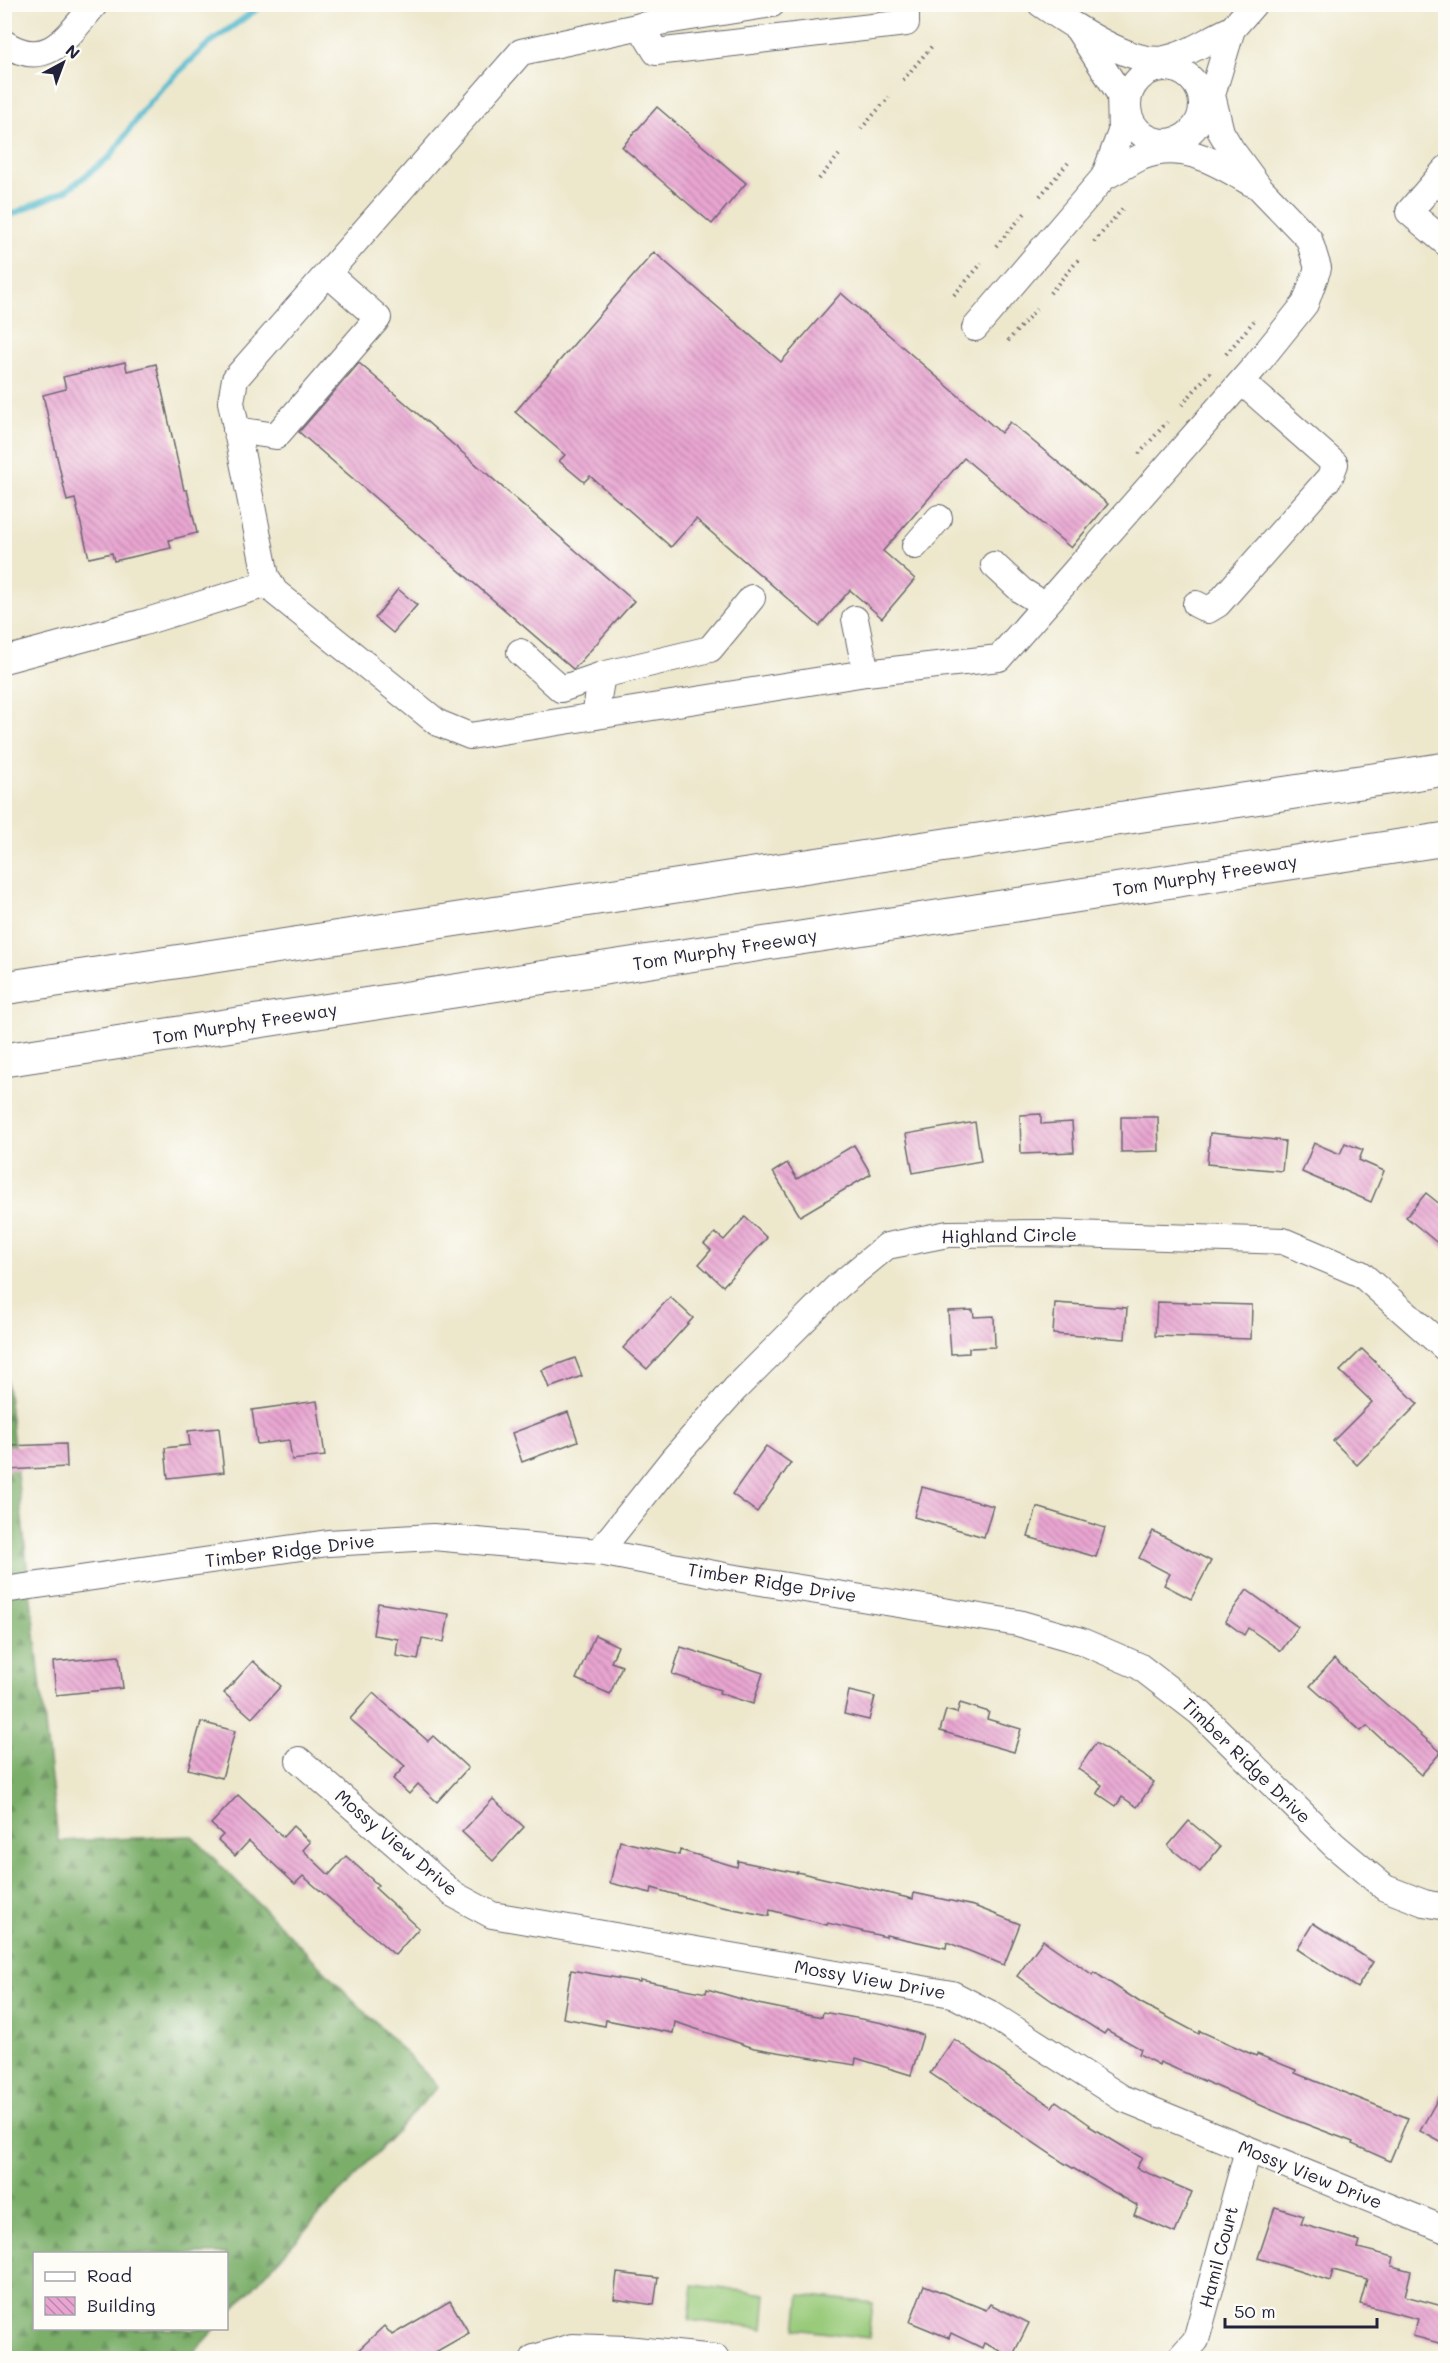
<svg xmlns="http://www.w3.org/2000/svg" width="1450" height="2363" viewBox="0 0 1450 2363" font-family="Mali,sans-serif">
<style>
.grass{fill:#98ca79;stroke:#5d765a;stroke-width:1.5}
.forest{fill:url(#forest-firs);stroke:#4e6852;stroke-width:1.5}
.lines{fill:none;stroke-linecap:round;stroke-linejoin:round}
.stream{stroke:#4fb8cc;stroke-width:6}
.building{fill:url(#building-back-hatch)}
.minor-casing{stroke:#69676e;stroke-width:28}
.highway-casing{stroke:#69676e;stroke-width:35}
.path{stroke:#69676e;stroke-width:4;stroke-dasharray:1.5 4.5;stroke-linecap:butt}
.minor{stroke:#fff;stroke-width:26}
.highway{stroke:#fff;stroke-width:33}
.labels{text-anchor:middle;stroke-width:5;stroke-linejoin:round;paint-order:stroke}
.street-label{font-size:18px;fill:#22223b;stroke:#fdfcf7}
</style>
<defs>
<pattern id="forest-firs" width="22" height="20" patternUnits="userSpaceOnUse" patternTransform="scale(1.5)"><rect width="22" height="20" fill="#7aae69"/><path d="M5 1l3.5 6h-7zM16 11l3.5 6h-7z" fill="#648d58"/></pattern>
<pattern id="building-back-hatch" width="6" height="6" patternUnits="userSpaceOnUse" patternTransform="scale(1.5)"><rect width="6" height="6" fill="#e9a5d1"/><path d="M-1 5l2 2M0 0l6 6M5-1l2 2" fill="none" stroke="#bc86ab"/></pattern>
</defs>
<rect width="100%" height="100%" fill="#fdfcf7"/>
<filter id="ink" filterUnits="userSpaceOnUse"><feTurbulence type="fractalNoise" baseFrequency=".0167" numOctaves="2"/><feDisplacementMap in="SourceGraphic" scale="12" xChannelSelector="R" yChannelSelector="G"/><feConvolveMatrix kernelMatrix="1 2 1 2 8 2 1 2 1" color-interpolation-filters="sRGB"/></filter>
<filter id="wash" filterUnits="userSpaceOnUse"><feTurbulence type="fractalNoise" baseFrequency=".008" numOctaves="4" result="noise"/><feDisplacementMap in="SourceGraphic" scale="24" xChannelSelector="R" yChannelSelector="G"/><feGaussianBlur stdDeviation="1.35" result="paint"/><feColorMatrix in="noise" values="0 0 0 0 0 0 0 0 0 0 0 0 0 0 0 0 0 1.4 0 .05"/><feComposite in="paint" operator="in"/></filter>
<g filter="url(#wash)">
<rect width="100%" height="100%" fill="#ede7cc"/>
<g class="grass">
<path d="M693 2285 766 2294 763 2329 689 2320Z"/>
<path d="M800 2295 873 2303 869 2338 796 2329Z"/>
</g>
<path class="forest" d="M4 1357 58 1841 192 1836 438 2086 227 2316 226 2254H34V2328L215 2329 188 2358H5Z"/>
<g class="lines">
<path class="stream" d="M4 218 67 190 110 157 144 109 165 85 208 44 264 4"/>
</g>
<g id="blocks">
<g class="building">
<path d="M657 107 746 183 712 224 622 147Z"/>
<path d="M654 252 781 362 841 293 1001 433 1010 422 1108 504 1071 548 964 458 883 551 915 579 882 618 850 590 819 626 696 519 671 547 590 476 584 482 559 461 565 455 515 412Z"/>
<path d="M125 362 127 371 156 364 184 490H187L197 533 169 540 171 548 114 561 112 553 89 558 75 499 67 501 43 395 66 389 63 377Z"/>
<path d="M359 363 634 601 575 668 573 669 299 432Z"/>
<path d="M398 589 417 605 393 633 375 618Z"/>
<path d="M1041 1114V1124L1072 1122 1074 1152 1021 1154 1020 1115Z"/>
<path d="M1121 1117H1158L1159 1151 1121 1152Z"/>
<path d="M975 1122 981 1161 913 1173 906 1134Z"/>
<path d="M1210 1133 1285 1141 1282 1171 1207 1164Z"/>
<path d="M1314 1143 1340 1154 1345 1143 1363 1150 1359 1160 1384 1171 1371 1202 1302 1172Z"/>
<path d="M854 1145 871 1174 800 1216 773 1172 787 1163 797 1179Z"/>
<path d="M1426 1193 1446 1209V1250L1406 1217Z"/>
<path d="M745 1217 767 1238 723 1286 699 1264 711 1250 704 1244 715 1233 724 1240Z"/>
<path d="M670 1297 693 1318 647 1369 623 1348Z"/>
<path d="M1157 1302 1252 1305 1251 1339 1155 1336Z"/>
<path d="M1055 1303 1127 1308 1125 1339 1053 1334Z"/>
<path d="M973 1310 974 1317 994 1316 995 1347 969 1348V1353L951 1354 948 1311Z"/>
<path d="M1362 1349 1418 1404 1357 1465 1333 1441 1372 1402 1340 1371Z"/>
<path d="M575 1358 582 1376 549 1388 542 1370Z"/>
<path d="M317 1401 325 1456 292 1460 289 1440 257 1444 252 1410Z"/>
<path d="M568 1412 578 1441 522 1462 512 1433Z"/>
<path d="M219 1428 224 1472 168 1478 165 1448 190 1445 188 1431Z"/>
<path d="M66 1444 67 1467 7 1470 6 1446Z"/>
<path d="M766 1446 791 1463 757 1512 732 1494Z"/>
<path d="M922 1487 993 1506 984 1537 914 1517Z"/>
<path d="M1037 1507 1105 1528 1096 1557 1028 1537Z"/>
<path d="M1153 1531 1211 1561 1191 1599 1164 1585 1170 1574 1139 1558Z"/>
<path d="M1247 1590 1298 1627 1281 1651 1248 1628 1244 1635 1225 1621Z"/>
<path d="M378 1603 449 1614 444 1642 422 1638 418 1660 396 1656 398 1639 373 1635Z"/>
<path d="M595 1635 618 1646 611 1662 622 1666 610 1694 576 1679Z"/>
<path d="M681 1647 763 1673 753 1704 719 1693 720 1690 672 1674Z"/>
<path d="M119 1656 123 1688 56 1695 53 1662Z"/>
<path d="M1334 1659 1441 1752 1421 1775 1367 1726 1361 1731 1310 1686Z"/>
<path d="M253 1661 281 1686 252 1718 224 1693Z"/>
<path d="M849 1691 875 1697 869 1720 844 1714Z"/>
<path d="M373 1693 428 1741 433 1736 468 1768 437 1802 418 1784 409 1794 393 1779 405 1766 350 1719Z"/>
<path d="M960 1703 989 1712 987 1719 1021 1729 1014 1752 940 1731 946 1710 957 1713Z"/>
<path d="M201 1722 235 1731 222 1778 188 1769Z"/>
<path d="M1096 1743 1154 1782 1137 1807 1122 1797 1116 1806 1097 1793 1102 1785 1078 1769Z"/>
<path d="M238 1795 283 1837 293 1826 310 1842 303 1850 329 1875 346 1856 378 1885 375 1888 419 1928 395 1955 303 1876 295 1884 249 1841 235 1856 218 1840 223 1835 211 1824Z"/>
<path d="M493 1799 524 1827 493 1861 462 1832Z"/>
<path d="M1189 1821 1220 1847 1200 1872 1168 1846Z"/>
<path d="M620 1841 679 1855 680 1850 737 1867 738 1861 797 1873V1872L913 1899 914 1893 974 1906 1020 1924 1004 1965 947 1942 946 1948 886 1935V1937L828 1923 827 1925 770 1910 769 1916 708 1904 652 1888 651 1893 610 1883Z"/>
<path d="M1313 1923 1373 1962 1357 1988 1297 1949Z"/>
<path d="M1043 1940 1093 1975 1094 1972 1141 2003 1199 2034 1200 2031 1256 2056 1257 2054 1296 2070 1295 2073 1408 2118 1390 2161 1352 2144 1353 2142 1295 2120 1160 2062 1159 2065 1139 2054 1141 2049 1107 2030 1104 2034 1052 2001 1017 1976Z"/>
<path d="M571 1970 640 1982V1980L706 1993 707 1989 758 2004 822 2017 823 2012 883 2023 923 2035 911 2075 856 2058 855 2065 754 2048 675 2022 673 2033 606 2020 605 2026 563 2018Z"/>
<path d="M954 2039 1052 2107 1056 2101 1090 2125 1089 2126 1142 2158 1136 2168 1192 2192 1175 2233 1134 2215 1138 2206 1064 2163 930 2073Z"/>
<path d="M1446 2084V2145L1420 2131Z"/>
<path d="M1275 2207 1304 2216 1301 2224 1360 2241 1358 2248 1394 2257 1392 2266 1411 2271 1405 2296 1446 2307V2345L1413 2336 1418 2319 1360 2304 1367 2279 1333 2270 1330 2281 1258 2258Z"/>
<path d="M617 2273 658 2278 654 2305 614 2299Z"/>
<path d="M924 2285 986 2310 990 2304 1029 2323 1012 2357 984 2343 982 2348 951 2333 949 2338 910 2322Z"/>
<path d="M450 2301 469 2333 425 2358H350L384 2326 392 2335Z"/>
</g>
</g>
</g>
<g filter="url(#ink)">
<use href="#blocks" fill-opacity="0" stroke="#69676e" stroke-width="1.5"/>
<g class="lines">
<g class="minor-casing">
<g id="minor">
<path d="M772 4 660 22 521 52 235 379 231 402 266 576 275 592 438 723 470 736 866 673 999 658 1256 365 1305 304 1318 268 1309 239 1259 187 1231 149 1221 132 1212 95 1232 29 1254 4"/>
<path d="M1041 4C1069 23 1131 66 1165 59 1190 54 1210 38 1232 29"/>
<path d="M640 26 656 52 906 23V4"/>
<path d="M4 43C48 72 68 35 95 4"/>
<circle cx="1165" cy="105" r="37"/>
<path d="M1446 169 1409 212 1446 243"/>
<path d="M1104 177C1117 171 1129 163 1141 157 1182 140 1217 163 1251 183"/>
<path d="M975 328 1104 177 1121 132 1120 94 1077 28"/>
<path d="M236 430 276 436 378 318 328 274"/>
<path d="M915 546 939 518"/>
<path d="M994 565 1022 591 1045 605"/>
<path d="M1196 604 1208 610 1218 604 1330 477 1335 464 1242 382"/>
<path d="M855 619 866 673"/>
<path d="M520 652 561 689 602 675"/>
<path d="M4 660 141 623 270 583"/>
<path d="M595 716 602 675 710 649 752 598"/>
<path d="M599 1552 673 1459 735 1389 837 1287 887 1246 948 1234 1043 1233 1283 1241 1361 1274 1446 1349"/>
<path d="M4 1590 328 1543 433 1537 599 1552 730 1577 1018 1623 1081 1641 1139 1666 1200 1713 1334 1845 1385 1888 1424 1903 1446 1907"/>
<path d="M299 1760 453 1894 492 1915 952 1994 989 2013 1122 2098 1446 2230"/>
<path d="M534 2358 572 2347 626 2349 716 2358"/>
<path d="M1180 2358 1196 2340 1248 2150"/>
</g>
</g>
<g class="highway-casing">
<g id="highway">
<path d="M4 988 1446 769"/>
<path d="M4 1060 1446 839"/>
</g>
</g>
<g class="path">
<path d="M903 80 932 46"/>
<path d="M861 129 889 97"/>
<path d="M819 179 839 155"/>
<path d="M1040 196 1068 163"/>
<path d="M1094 242 1123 208"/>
<path d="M996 246 1025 213"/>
<path d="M1050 293 1079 259"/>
<path d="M954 295 982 263"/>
<path d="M1008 341 1036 309"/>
<path d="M1226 354 1254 321"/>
<path d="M1182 405 1210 372"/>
<path d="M1139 454 1167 422"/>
</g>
<use href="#minor" class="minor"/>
<use href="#highway" class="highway"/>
</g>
</g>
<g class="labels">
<g class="street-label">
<text transform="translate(1205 876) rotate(-9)" y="6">Tom Murphy Freeway</text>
<text transform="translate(725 950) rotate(-9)" y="6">Tom Murphy Freeway</text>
<text transform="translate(245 1024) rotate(-9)" y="6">Tom Murphy Freeway</text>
<text transform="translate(1009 1236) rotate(-1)" y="6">Highland Circle</text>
<text transform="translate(290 1551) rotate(-7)" y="6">Timber Ridge Drive</text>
<text transform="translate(772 1583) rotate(9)" y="6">Timber Ridge Drive</text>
<text transform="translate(1246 1761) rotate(44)" y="6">Timber Ridge Drive</text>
<text transform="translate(396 1843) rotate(40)" y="6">Mossy View Drive</text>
<text transform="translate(870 1980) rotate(10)" y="6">Mossy View Drive</text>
<text transform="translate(1310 2175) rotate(22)" y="6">Mossy View Drive</text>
<text transform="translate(1219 2257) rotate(-75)" y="6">Hamil Court</text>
</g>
</g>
<rect width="1450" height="2363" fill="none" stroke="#fdfcf7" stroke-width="24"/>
<rect x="33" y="2252" width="195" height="78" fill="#fdfcf7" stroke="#a5a5ac" stroke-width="1.5"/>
<rect x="45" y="2272" width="30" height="9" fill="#ffffff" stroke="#a5a5ac" stroke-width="1.5"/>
<text x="87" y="2282" font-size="18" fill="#22223b">Road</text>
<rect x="45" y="2297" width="30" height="18" fill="url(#building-back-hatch)" stroke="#a5a5ac" stroke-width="1.5"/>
<text x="87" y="2312" font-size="18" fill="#22223b">Building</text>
<g transform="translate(63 63) rotate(41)" stroke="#fdfcf7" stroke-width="4.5" paint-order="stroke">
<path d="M0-4.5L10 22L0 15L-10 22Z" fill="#22223b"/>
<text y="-9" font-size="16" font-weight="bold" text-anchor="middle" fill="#22223b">N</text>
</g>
<path d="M1225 2318v9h152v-9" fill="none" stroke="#22223b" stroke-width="3"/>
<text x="1234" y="2318" font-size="18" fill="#22223b" stroke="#fdfcf7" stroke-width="4.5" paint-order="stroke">50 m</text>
</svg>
